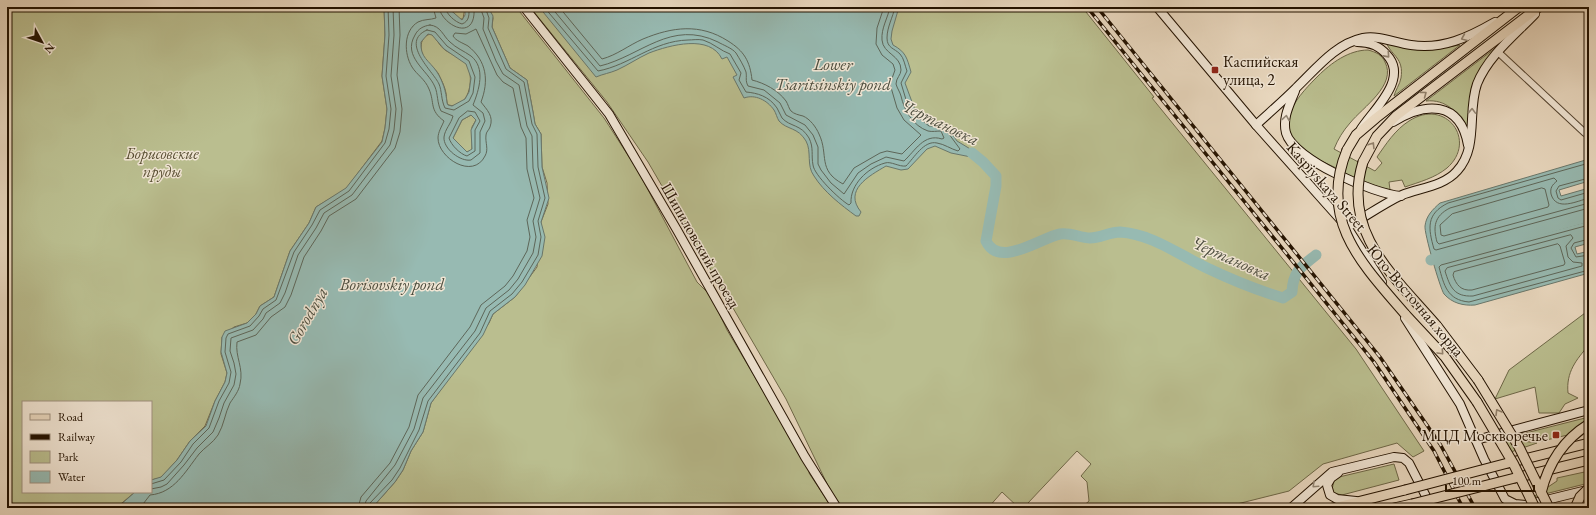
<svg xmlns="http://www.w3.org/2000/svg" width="1596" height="515" viewBox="0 0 1596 515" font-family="'EB Garamond',serif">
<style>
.green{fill:#babe8f;stroke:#6e6848}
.water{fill:#97bab2;stroke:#69776b;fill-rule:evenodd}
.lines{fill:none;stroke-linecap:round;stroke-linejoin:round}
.shore{stroke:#5d6659;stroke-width:1}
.river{stroke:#97bab2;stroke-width:11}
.minor-casing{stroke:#544430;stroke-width:8}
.secondary-casing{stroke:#231200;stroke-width:10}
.primary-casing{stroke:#231200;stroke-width:11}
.minor{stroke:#f1e6d5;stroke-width:6}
.secondary{stroke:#f1e6d5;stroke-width:8}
.primary{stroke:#e9d8bf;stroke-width:9}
.rail-casing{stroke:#231200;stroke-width:3.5}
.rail{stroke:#f1e6d5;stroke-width:2;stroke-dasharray:6;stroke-linecap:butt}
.primary-bridge-casing{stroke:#231200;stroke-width:11;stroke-linecap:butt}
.primary-bridge{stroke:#e9d8bf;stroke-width:9}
.oneway{stroke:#948775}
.oneway2{stroke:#907f69}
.poi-dot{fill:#8f2418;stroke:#f1e6d5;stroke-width:1.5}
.labels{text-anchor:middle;stroke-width:3;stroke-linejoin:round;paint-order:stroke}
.poi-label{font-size:16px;fill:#231200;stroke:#f1e6d5;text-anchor:start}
.park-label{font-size:16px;font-style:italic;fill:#584e32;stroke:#f1e6d5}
.street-label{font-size:16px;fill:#231200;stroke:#f1e6d5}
.water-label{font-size:17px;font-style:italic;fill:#4c4d3e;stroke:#f1e6d5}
</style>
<rect width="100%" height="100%" fill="#e9d8bf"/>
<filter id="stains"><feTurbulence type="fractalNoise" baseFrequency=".005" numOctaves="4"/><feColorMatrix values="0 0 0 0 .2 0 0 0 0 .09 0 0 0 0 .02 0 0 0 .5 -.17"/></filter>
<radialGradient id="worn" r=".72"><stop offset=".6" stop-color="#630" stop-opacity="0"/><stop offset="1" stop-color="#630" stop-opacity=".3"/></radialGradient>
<g class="green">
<path d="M7 7H384L385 35 382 76 387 109 385 128 382 141 346 189 316 207 309 223 290 251 274 297 260 306 256 314 247 323 234 327 222 337 221 354 227 373 225 382 215 401 205 426 190 441 177 460 161 478 151 480V402H23V492H135L116 508H7Z"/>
<path d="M447 7H465L463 19H460Z"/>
<path d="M488 7H516L604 118 638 171 697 282 711 296 727 330 810 470 809 473 832 508H372L395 482 403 470 411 451 423 432 431 403 489 323 493 314 515 297 537 267 541 222 548 204 547 183 542 167 541 134 535 124 533 112 527 80 510 68 492 27 493 18Z"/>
<path d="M530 7H1082L1154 97 1152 98 1356 349 1424 451 1413 457 1397 443 1323 464 1289 491 1221 508H1081L1089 501 1087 482 1081 476 1091 464 1077 451 1028 503 1034 508H1019L1002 492 988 508H842L832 494 786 399 648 162 607 102Z"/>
<path d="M431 34C437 38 439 46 445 50 452 55 464 58 468 66 474 80 469 110 448 105 446 101 447 98 446 93 445 87 441 79 438 73 434 67 428 65 425 59 419 51 419 36 431 34Z"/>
<path d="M1387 44 1428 50 1460 45 1394 96C1395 91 1400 84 1401 78 1404 58 1392 56 1387 44Z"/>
<path d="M1498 46 1471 92 1468 127C1457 112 1446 99 1426 101Z"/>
<path d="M1368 50C1376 52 1382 55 1385 62 1397 85 1363 107 1350 123 1343 131 1338 139 1334 149L1375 171 1382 163 1377 157C1386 144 1395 130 1409 121 1446 97 1478 141 1447 168 1435 178 1419 182 1405 187L1402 180 1389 182 1390 190C1369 187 1352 177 1334 167 1324 162 1313 158 1304 152 1270 126 1297 97 1318 76 1331 63 1349 50 1368 50Z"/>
<path d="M471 115 476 120 472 127V150L467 152 453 138 462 120Z"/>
<path d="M1589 310V345C1576 360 1566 372 1568 393L1578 398 1565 404 1559 413H1539L1535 387 1495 399 1509 370Z"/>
<path d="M1589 417V430L1542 441 1510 437Z"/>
<path d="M1508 439 1537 443 1505 454 1499 443Z"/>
<path d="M1394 464 1399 480 1342 495 1334 493 1332 490 1334 480 1339 477Z"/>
<path d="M1589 471V483L1533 497 1557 481V478Z"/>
</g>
<g class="water">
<path d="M384 7H447L462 20 465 15V7H488L493 16 492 27 510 68 527 80 533 112 535 124 541 134 542 167 549 198 541 222 545 237 542 256 525 285 515 297 493 314 483 335 431 403 423 432 411 451 403 470 395 482 372 508H113L118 507 135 492H151V480L161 477 177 460 190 441 206 426 215 401 225 382 227 373 221 352 222 337 225 331 247 323 256 314 260 306 274 297 290 251 309 223 316 207 346 188 382 142 385 128 387 109 382 76 385 35ZM428 34 432 35 444 49 466 64 471 78 469 92 465 99 452 106 448 105 447 103C446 91 443 82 437 72 429 60 420 58 421 42ZM471 115 476 120 471 130 472 149 467 152 453 138 462 120Z"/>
<path d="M539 7H899L892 31 891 39 893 45C906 52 907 58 911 72L905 83 915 110 931 122H944L957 141 972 150 983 162 976 158 951 153 935 146 927 149 908 169 901 170 886 166C869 176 843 190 861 212L859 216H856C841 205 824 192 814 176 806 165 812 152 806 141 798 127 787 130 779 121 777 118 776 113 774 110 767 100 755 94 744 98L733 77 737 75 727 57 722 59C710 34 670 45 649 53 638 58 628 65 617 70 610 73 603 74 596 77Z"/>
<path d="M1589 159V181L1559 190 1561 196 1589 188V212L1434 255 1436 262 1589 221V243L1575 247 1577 254 1589 251V273L1475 305C1463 306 1452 303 1444 294 1440 288 1424 233 1425 226 1426 216 1433 209 1440 203Z"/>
</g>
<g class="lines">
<g class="shore">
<path d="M439 7C441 25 477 44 474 7"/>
<path d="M445 7C446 14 455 22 462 24 470 21 469 14 469 7"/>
<path d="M544 7 598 71C630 65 653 41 688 40 692 40 698 39 703 40 713 43 721 51 730 54L741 73 739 80 746 92C757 93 769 96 777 108 779 111 780 115 782 118 790 127 801 124 809 138 814 148 811 155 813 165 814 175 840 200 849 205L851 203C850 185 867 168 885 163 891 161 899 167 906 166 914 158 924 140 937 143 944 144 951 149 958 151L960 149 943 126H929L913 113 907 103 901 83 907 71C905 66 904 58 900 54 894 48 887 48 887 38 887 27 893 17 895 7"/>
<path d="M551 7 600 66C641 56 671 19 718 42 723 45 732 48 736 53 739 58 744 66 746 72 747 78 745 80 748 86L764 90 780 103 786 115 805 125 813 135 818 147V164L821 170 831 183 844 194 858 173 871 164 886 157 904 161C915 151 924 133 942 139L944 138 941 131C937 131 932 132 928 131 913 126 904 110 901 96 900 92 897 88 896 84 896 78 901 75 901 70 901 55 883 54 882 40 881 28 888 18 890 7"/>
<path d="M559 7 602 59C617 55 629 45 643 39 672 27 700 23 728 41 744 51 750 61 752 80 764 83 778 90 786 101 788 104 789 109 791 111 794 114 799 115 803 116 810 119 816 127 819 134 829 155 817 170 843 184L854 168 880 153 887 151 902 154 921 135 904 120 897 108 890 84 895 70 893 64 882 55 876 44 877 28 884 7"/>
<path d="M430 25C441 26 443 36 450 42 456 48 464 51 471 56 486 68 479 90 473 105L483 113 485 121 480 132V153L471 160C461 162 443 149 444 137 445 129 451 124 453 116L441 111C437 103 438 94 435 87 428 70 402 57 415 35 418 29 423 26 430 25Z"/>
<path d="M427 30 435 32 447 46 469 61 475 77 473 93 469 101 454 110 445 108C441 100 442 91 439 84 433 71 399 42 427 30Z"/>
<path d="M468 111 475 112 480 121 475 130V151L467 156C460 154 451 145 449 138L459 118Z"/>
<path d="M1589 163 1448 203C1426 214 1428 228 1434 249L1436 250 1589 208"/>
<path d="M1589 178 1559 186 1556 191 1558 198 1561 200 1589 192"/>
<path d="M1542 188 1545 189 1549 205 1548 207 1444 236 1441 235 1440 225 1452 214Z"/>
<path d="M1589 198C1577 201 1556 212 1551 194 1550 188 1552 185 1557 181L1554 178 1450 208C1434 216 1433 227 1437 242L1439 244 1589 203"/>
<path d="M1589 225 1441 265 1439 267C1444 285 1447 300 1469 302L1589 270"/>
<path d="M1571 235 1573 238 1566 246 1568 257 1573 262 1582 263V266L1473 296C1454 297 1450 287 1445 271L1447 268Z"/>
<path d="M1589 239 1574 243 1571 248 1576 257 1589 255"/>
<path d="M1558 244 1560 246 1565 263 1564 265 1472 290C1461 291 1456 285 1453 275L1454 272Z"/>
<path d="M151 484 164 480 181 462 193 444 209 428 219 401 229 383 231 372 225 352 226 338 228 334 250 326 259 316 263 309 276 300 294 252 312 225 320 210 349 191 385 143 389 129 391 109 386 76 389 35 388 7"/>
<path d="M151 489 161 487 167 484 184 465 197 448 213 432 219 418 224 403 234 385 236 374 234 363 230 351 231 338 253 330 263 319 266 313 280 303 285 293 298 255 316 228 324 213 352 195 390 145 394 130 396 109 391 76 394 35 393 7"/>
<path d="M140 508 150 495C174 493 185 472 199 454 205 447 213 443 218 435 224 425 225 413 230 403 234 397 239 391 240 384 244 368 235 357 237 342L256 335 271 317 285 307 291 295 304 257 321 231 329 216 356 199 395 148 400 132 402 109 397 75 400 35 399 7"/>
<path d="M358 508 361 497 390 463 409 427 418 395 470 327 481 305 505 286 513 276 527 251 530 237 527 220 534 198 527 169 526 138 521 127 513 88 503 82 497 75 476 29 466 34 455 33 453 36C456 41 463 43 468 46 487 61 489 81 481 102 487 110 494 116 490 127 489 130 486 132 486 135 485 143 489 149 485 156 473 180 438 158 438 138 438 132 442 126 444 121 429 110 435 103 429 89 425 79 417 75 412 67 404 54 403 31 418 22 424 19 430 20 436 18L433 7"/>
<path d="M364 508 366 501 395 465 414 429 423 398 475 331 486 308 509 290 518 279 533 253 536 237 533 221 540 198 533 168 532 136 527 126 519 85 503 74 496 61 483 29 484 18 480 7"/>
<path d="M369 508 370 503 392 480 400 468 419 430 428 401 480 333 490 311 512 294 522 282 538 255 541 237 538 221 545 198 538 167 537 134 532 124 524 82 506 69 488 28 489 18 485 7"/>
</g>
<g class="river">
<path d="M972 153 983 162 996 176V186L986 241C999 269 1040 238 1060 234 1070 232 1080 238 1090 238 1100 238 1110 232 1120 232 1152 234 1179 255 1207 268 1232 280 1257 290 1283 298L1292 292C1293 271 1301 267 1316 255"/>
<path d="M1431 260 1589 216"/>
</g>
<g class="minor-casing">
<path id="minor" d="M1498 52 1585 133 1589 135"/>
</g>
<g class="secondary-casing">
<g id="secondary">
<path d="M524 7 609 114 677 230 805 457 837 508"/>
<path d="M1157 7 1256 125 1347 227 1382 282"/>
<path d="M1357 42C1368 42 1380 46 1387 55 1409 79 1374 109 1361 129"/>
<path d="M1295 91C1290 104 1282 118 1286 133 1294 160 1374 194 1401 196"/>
<path d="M1393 122C1425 102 1460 100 1468 145"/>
<path d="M1256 125C1269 113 1283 101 1296 88 1316 69 1335 44 1363 38 1379 35 1395 43 1411 45 1442 50 1469 37 1495 22"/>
<path d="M1347 227C1365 217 1383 204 1402 195 1420 188 1444 186 1457 171 1479 147 1467 112 1477 84 1488 56 1515 35 1535 14"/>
<path d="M1405 318 1460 404 1484 459 1505 499 1515 504 1526 505 1587 490"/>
<path d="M1476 440 1589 410"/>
<path d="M1338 473 1331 478 1327 485 1330 495 1337 499 1356 501"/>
<path d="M1291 508 1332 472 1394 457 1403 458 1409 463 1432 508"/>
</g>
</g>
<g class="primary-casing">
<g id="primary">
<path d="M1347 150 1356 135 1376 118 1519 7"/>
<path d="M1363 162 1377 136 1396 116 1539 7"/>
<path d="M1405 314 1445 357 1477 402"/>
<path d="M1437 326 1478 380"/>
<path d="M1508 463 1589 443"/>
<path d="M1515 478 1589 460"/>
<path d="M1333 508 1405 490"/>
<path d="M1394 508 1412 504"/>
</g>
</g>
<use href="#minor" class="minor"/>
<use href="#secondary" class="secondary"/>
<use href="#primary" class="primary"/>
<g class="rail-casing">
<g id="rail">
<path d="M1087 7 1374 362 1434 451 1463 508"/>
<path d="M1097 7 1380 357 1440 444 1475 508"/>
</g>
</g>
<use href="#rail" class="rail"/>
<g class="primary-bridge-casing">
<g id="primary-bridge">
<path d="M1347 150C1318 220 1362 264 1405 314"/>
<path d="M1363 162C1341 233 1395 277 1437 326"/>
<path d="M1478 380 1519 447 1549 508"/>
<path d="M1477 402 1513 463 1535 508"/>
<path d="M1405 490 1508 463"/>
<path d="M1541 493C1548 464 1563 440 1589 424"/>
<path d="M1412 504 1515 478"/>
<path d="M1575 508 1580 497 1589 488"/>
</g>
</g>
<use href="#primary-bridge" class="primary-bridge"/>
</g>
<defs><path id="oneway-chevron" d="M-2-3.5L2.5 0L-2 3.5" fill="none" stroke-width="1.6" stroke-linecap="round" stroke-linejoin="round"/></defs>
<g class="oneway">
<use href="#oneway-chevron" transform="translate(1464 38) rotate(157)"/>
<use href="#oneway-chevron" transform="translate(1387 55) rotate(48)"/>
<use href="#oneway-chevron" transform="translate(1472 111) rotate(-88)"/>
<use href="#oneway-chevron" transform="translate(1286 118) rotate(-81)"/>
<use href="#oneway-chevron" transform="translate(1315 485) rotate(137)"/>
</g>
<g class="oneway2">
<use href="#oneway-chevron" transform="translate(1424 94) rotate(-37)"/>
<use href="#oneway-chevron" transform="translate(1372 145) rotate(-58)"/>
<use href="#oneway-chevron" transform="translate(1441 352) rotate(47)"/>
<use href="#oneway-chevron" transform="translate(1498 412) rotate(-121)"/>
</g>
<g class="poi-dot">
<rect x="1211" y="66" width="8" height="8" rx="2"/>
<rect x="1552" y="431" width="8" height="8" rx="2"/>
</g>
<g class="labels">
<g class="poi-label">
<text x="1223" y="67">Каспийская<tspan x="1223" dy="18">улица, 2</tspan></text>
<text x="1548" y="441" text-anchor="end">МЦД Москворечье</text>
</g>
<g class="park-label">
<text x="162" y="159">Борисовские<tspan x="162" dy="18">пруды</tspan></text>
</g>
<g class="street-label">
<text transform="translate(1327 186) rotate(49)" y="6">Kaspiyskaya Street</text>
<text transform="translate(701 245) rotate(60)" y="6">Шипиловский проезд</text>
<text transform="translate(1416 300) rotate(50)" y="6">Юго-Восточная хорда</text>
</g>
<g class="water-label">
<text x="833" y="70">Lower<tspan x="833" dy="20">Tsaritsinskiy pond</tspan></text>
<text transform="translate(940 122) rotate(26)" y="6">Чертановка</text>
<text transform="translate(1231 258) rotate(24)" y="6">Чертановка</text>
<text x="392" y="290">Borisovskiy pond</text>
<text transform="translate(307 316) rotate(-60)" y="6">Gorodnya</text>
</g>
</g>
<rect width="1596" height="515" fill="none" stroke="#e9d8bf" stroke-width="24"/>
<rect x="8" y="8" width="1580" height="499" fill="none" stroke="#231200" stroke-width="2"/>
<rect x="12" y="12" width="1572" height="491" fill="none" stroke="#231200"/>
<rect x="22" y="401" width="130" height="92" fill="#f1e6d5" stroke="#9f9180"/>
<rect x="30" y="414" width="20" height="6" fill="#e9d8bf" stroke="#9f9180"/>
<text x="58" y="421" font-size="12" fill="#231200">Road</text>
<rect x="30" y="434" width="20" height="6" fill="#231200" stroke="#9f9180"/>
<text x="58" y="441" font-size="12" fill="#231200">Railway</text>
<rect x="30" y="451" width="20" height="12" fill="#babe8f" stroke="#9f9180"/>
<text x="58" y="461" font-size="12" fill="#231200">Park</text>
<rect x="30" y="471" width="20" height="12" fill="#97bab2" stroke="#9f9180"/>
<text x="58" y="481" font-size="12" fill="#231200">Water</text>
<g transform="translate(42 42) rotate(130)" stroke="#f1e6d5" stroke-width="3" paint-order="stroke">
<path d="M0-3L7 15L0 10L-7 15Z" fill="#231200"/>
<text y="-6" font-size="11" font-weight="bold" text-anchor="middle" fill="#231200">N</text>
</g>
<path d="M1446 485v6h88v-6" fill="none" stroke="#231200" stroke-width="2"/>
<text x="1452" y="485" font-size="12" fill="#231200" stroke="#f1e6d5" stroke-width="3" paint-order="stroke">100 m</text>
<rect width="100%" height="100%" filter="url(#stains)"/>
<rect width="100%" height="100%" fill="url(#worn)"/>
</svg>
